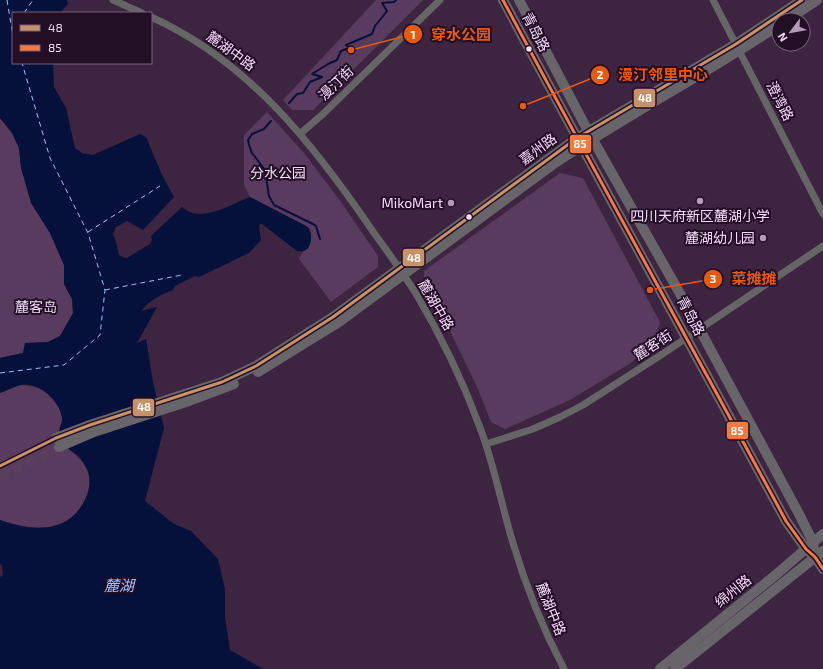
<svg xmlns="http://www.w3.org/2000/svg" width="823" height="669" viewBox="0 0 823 669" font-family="'Exo 2','Noto Sans SC',sans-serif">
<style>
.green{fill:#583b5e}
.water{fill:#05103b}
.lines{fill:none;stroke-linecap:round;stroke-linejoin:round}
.stream{stroke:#05103b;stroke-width:2}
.ferry{stroke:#9ec1fe;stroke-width:1;stroke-dasharray:5 4;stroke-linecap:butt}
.secondary-tunnel{stroke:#593f5d;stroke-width:10;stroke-dasharray:10 5;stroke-linecap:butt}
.street{stroke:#666566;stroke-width:7}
.secondary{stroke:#68656a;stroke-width:10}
.bus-1-casing{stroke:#220e25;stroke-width:6}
.bus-2-casing{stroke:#220e25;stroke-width:6}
.bus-1{stroke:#c7916a;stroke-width:3}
.bus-2{stroke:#f6793e;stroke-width:3}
.bus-dot{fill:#f7dbfc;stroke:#220e25;stroke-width:1.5}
.poi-dot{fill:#b69bbb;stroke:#220e25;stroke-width:1.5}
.labels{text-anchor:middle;stroke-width:4;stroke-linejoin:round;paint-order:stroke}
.street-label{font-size:14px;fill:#f7dbfc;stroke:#220e25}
.park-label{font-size:14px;fill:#f3daf8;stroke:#220e25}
.poi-label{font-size:14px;fill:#f7dbfc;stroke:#220e25;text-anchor:end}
.water-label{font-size:15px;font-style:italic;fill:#9ec1fe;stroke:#220e25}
.leader{fill:none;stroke:#e8590c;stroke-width:1.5}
.callout-dot{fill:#e8590c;stroke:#220e25;stroke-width:1.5}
.mark-label{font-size:12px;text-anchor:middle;font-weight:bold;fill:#fff}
.callout-label{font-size:15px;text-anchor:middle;font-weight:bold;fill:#e8590c;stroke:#220e25;stroke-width:4;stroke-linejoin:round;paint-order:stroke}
.line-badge{stroke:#220e25;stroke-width:1.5}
.badge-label{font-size:11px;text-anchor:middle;font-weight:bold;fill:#fff}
</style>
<rect width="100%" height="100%" fill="#3d2441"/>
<g class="green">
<path d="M376 0H423L313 110H292L283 100Z"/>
<path d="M267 112 304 153 341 202 378 256V267L331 302 299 259 309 239 308 227 250 197 244 185V135Z"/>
<path d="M0 118 12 133 19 148 21 168 39 215 50 233 64 265V284L72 299 73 314 60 336 48 342 25 343 23 353 0 358Z"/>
<path d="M560 173 583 178 660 322 653 347 626 366 570 400 505 429 491 422 477 387 448 327 424 286V271Z"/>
<path d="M21 385C26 386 31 386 36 387 48 390 61 405 62 418 63 423 59 428 60 433 60 435 62 439 63 441 70 455 87 458 89 477 91 487 87 497 82 506 64 535 28 530 0 520V393Z"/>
</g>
<path class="water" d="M0 0H67L68 4 60 13H13V63H53L54 87 66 108 75 148 82 153 93 155 140 134 146 137 162 175 174 197 143 230 127 221 116 227 113 234 116 242 119 255 123 257 127 258 150 244 152 240 151 236 182 207C185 209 189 212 193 213 209 218 235 203 250 197L308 227C313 233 312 248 304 251 302 252 299 251 297 251L262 224H260L259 226 261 240 249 253 199 277 195 276 175 286 173 290C160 295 150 300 141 311L157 307 137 343 146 339 153 382 164 428 145 501 174 524 191 531 218 559 225 589V617L230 650 263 669H0V577L3 575 2 566 0 563V520C28 530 64 535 82 505 87 497 91 487 89 476 88 469 83 461 77 455 72 450 68 451 64 443 63 440 60 435 59 432 59 427 63 422 62 417 59 400 38 381 20 385 13 387 6 391 0 393V358L23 353 25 343 48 342 60 336 73 313 72 299 64 284V265L50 233 31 203 21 168 19 148 12 133 0 118Z"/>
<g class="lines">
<g class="stream">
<path d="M289 103 297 94 303 93 310 82 322 77 312 74 328 64 337 60 341 51 349 48 346 45 372 34 375 26 387 11 382 3 394 2 396 0"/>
<path d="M271 121 264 129 252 134 248 140 249 145 252 153 265 170 269 196 274 205 313 224 316 226 320 239"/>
</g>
<g class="ferry">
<path d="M7 0 12 30"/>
<path d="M24 13 33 0"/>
<path d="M13 29 12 30 13 34"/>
<path d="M88 232 160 186"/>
<path d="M105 290 182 275"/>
<path d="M0 373 64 365 100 335 105 290 88 233 50 158 22 63"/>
</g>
<g class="secondary-tunnel">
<path d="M0 466 56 438"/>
<path d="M0 477 59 447"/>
</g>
<g class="street">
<path d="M113 0 142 13"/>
<path d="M713 0 823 214"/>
<path d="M151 17C249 61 315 146 374 233 388 252 402 272 415 292 440 334 462 379 479 425 494 463 501 504 513 543 526 587 543 629 564 669"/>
<path d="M301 133 323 114 440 0"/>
<path d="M486 444 533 429 560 417 583 405 664 353 823 246"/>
</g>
<g class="secondary">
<path d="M503 0C596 175 692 347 786 521L806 549 815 557 823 569"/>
<path d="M519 0 588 131 687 306 799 514 813 542 815 557"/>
<path d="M787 20 817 0"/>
<path d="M258 372 339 322 555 163C628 115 706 73 779 25"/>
<path d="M56 438 90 425 222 382 256 366 333 317 577 138 736 44 802 0"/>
<path d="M59 447 94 432 186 402 234 384"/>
<path d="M660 669 778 573 823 534"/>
<path d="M675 669 823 551"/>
</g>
<g class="bus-1-casing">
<path id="bus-1" d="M0 466 56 438 90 425 222 382 256 366 333 317 577 138 736 44 802 0"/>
</g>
<g class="bus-2-casing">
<path id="bus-2" d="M503 0C596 175 692 347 786 521L806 549 815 557 823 569"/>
</g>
<use href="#bus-1" class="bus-1"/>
<use href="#bus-2" class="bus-2"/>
</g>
<g class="bus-dot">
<circle cx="529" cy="49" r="3.5"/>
<circle cx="469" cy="217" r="3.5"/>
</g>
<g class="poi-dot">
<circle cx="700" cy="201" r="4"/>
<circle cx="451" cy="203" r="4"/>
<circle cx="763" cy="238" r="4"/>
</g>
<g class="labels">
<g class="street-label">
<text transform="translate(536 32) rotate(62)" y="5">青岛路</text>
<text transform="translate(231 51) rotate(36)" y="5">麓湖中路</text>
<text transform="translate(336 83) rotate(-44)" y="5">漫汀街</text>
<text transform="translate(780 101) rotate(63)" y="5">澄湾路</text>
<text transform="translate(538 149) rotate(-36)" y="5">嘉州路</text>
<text transform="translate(436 305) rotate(60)" y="5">麓湖中路</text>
<text transform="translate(691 316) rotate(62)" y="5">青岛路</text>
<text transform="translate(653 345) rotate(-33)" y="5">麓客街</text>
<text transform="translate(733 591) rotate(-39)" y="5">绵州路</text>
<text transform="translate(551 609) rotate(68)" y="5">麓湖中路</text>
</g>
<g class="park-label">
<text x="278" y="178">分水公园</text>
<text x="36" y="312">麓客岛</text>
</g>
<g class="poi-label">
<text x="443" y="208">MikoMart</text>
<text x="700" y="221" text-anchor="middle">四川天府新区麓湖小学</text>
<text x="755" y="243">麓湖幼儿园</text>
</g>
<g class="water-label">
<text x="119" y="591">麓湖</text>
</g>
</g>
<path class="leader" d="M351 50L413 34M523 106L600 75M650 290L713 279"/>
<g class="callout-dot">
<circle cx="351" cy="50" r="4"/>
<circle cx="523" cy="106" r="4"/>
<circle cx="650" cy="290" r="4"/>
<circle cx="413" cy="34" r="10"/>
<circle cx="600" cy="75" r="10"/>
<circle cx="713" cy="279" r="10"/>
</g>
<g class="mark-label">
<text x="413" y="39">1</text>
<text x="600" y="79">2</text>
<text x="713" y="283">3</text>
</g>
<g class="callout-label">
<text x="461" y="40">穿水公园</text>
<text x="663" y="80">漫汀邻里中心</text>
<text x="754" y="284">菜摊摊</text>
</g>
<g class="line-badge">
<rect x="633" y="88" width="23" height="20" rx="4" fill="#c7916a"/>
<rect x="569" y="134" width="23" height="20" rx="4" fill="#f6793e"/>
<rect x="402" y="248" width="23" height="19" rx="4" fill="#c7916a"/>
<rect x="132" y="398" width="23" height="19" rx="4" fill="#c7916a"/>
<rect x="726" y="421" width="23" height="19" rx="4" fill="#f6793e"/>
</g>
<g class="badge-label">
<text x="645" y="102">48</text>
<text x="580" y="148">85</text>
<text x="414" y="262">48</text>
<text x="144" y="411">48</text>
<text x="737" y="435">85</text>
</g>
<rect x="12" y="12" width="140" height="52" fill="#220e25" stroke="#77607b"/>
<rect x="20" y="25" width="20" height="6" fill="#c7916a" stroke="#77607b"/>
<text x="48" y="32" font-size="12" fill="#f7dbfc">48</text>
<rect x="20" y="45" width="20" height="6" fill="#f6793e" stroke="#77607b"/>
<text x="48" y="52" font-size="12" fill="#f7dbfc">85</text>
<g transform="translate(791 32) rotate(238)"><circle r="19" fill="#220e25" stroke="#77607b"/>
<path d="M0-3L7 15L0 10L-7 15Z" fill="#b69bbb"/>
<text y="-6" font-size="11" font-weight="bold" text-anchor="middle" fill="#f7dbfc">N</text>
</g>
</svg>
